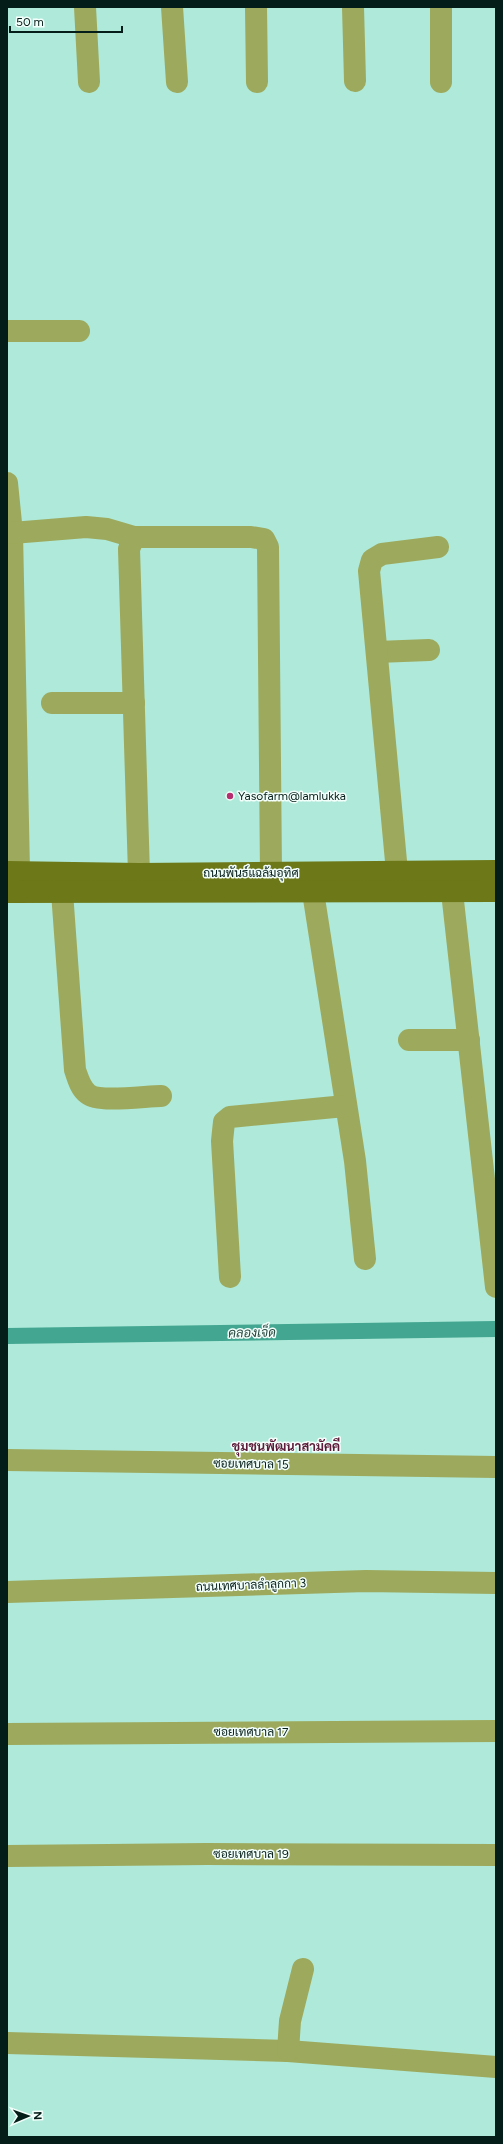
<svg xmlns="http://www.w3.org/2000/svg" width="503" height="2144" viewBox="0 0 503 2144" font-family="Figtree,Sarabun,sans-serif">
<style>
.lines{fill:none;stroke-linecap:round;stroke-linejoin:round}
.canal{stroke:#42a690;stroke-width:16}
.minor{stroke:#9da95c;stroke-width:22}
.major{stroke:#6d7818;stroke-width:22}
.poi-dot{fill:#b52e6f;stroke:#f3fffb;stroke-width:1.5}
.labels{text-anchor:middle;stroke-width:3;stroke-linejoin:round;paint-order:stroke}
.poi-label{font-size:12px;fill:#051d18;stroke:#f3fffb;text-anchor:start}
.street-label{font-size:12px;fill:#051d18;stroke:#f3fffb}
.water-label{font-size:13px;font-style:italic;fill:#28473f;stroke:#f3fffb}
.neighbourhood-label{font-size:13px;font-weight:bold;fill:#5c1b38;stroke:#f3fffb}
</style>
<rect width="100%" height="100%" fill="#aee9d9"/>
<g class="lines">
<path class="canal" d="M7 1336 496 1329"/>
<g class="minor">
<path d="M85 7 89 82"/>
<path d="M172 7 177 82"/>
<path d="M256 7 257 82"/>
<path d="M353 7 355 81"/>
<path d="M441 82V7"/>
<path d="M7 331H79"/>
<path d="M7 483 12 533 19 871"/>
<path d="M12 533 86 527 107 529 134 537H251L264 539 268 547 271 873"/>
<path d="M134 537 129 549 139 874"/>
<path d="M377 652 429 650"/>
<path d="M52 703H134"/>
<path d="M397 872 369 571 372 560 382 554 438 547"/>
<path d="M62 892 75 1070C78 1078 80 1088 88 1094 99 1103 146 1096 161 1096"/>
<path d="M313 892 355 1161 365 1259"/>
<path d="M452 892 496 1287"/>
<path d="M409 1040H469"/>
<path d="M230 1277 222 1141 224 1122 230 1117 345 1106"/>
<path d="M7 1460 496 1467"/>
<path d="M7 1592 366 1581 496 1583"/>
<path d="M7 1734 496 1731"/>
<path d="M7 1856 207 1854 496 1855"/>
<path d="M7 2043 288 2051 496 2067"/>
<path d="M288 2051 290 2021 303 1969"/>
</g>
<g class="major">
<path d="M7 872 139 874 496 871"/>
<path d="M7 892 496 891"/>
</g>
</g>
<circle class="poi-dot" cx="230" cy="796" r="4"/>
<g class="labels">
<g class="poi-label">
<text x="238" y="800">Yasofarm@lamlukka</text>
</g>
<g class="street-label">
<text x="251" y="877">ถนนพันธ์แฉล้มอุทิศ</text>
<text transform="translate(251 1464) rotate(1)" y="4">ซอยเทศบาล 15</text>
<text transform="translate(251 1585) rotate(-2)" y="4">ถนนเทศบาลลำลูกกา 3</text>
<text x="251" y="1736">ซอยเทศบาล 17</text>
<text x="251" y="1858">ซอยเทศบาล 19</text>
</g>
<g class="water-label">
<text transform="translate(252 1332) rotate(-1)" y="5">คลองเจ็ด</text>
</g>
<g class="neighbourhood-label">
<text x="286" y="1451">ชุมชนพัฒนาสามัคคี</text>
</g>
</g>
<rect width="503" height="2144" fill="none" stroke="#051d18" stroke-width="16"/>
<g transform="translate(28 2116) rotate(88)" stroke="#f3fffb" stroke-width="3" paint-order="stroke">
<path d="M0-3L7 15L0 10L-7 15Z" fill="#051d18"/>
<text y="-6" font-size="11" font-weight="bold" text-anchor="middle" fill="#051d18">N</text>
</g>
<path d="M10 26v6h112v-6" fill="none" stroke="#051d18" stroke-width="2"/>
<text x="16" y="26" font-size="12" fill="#051d18" stroke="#f3fffb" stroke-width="3" paint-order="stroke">50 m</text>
</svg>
